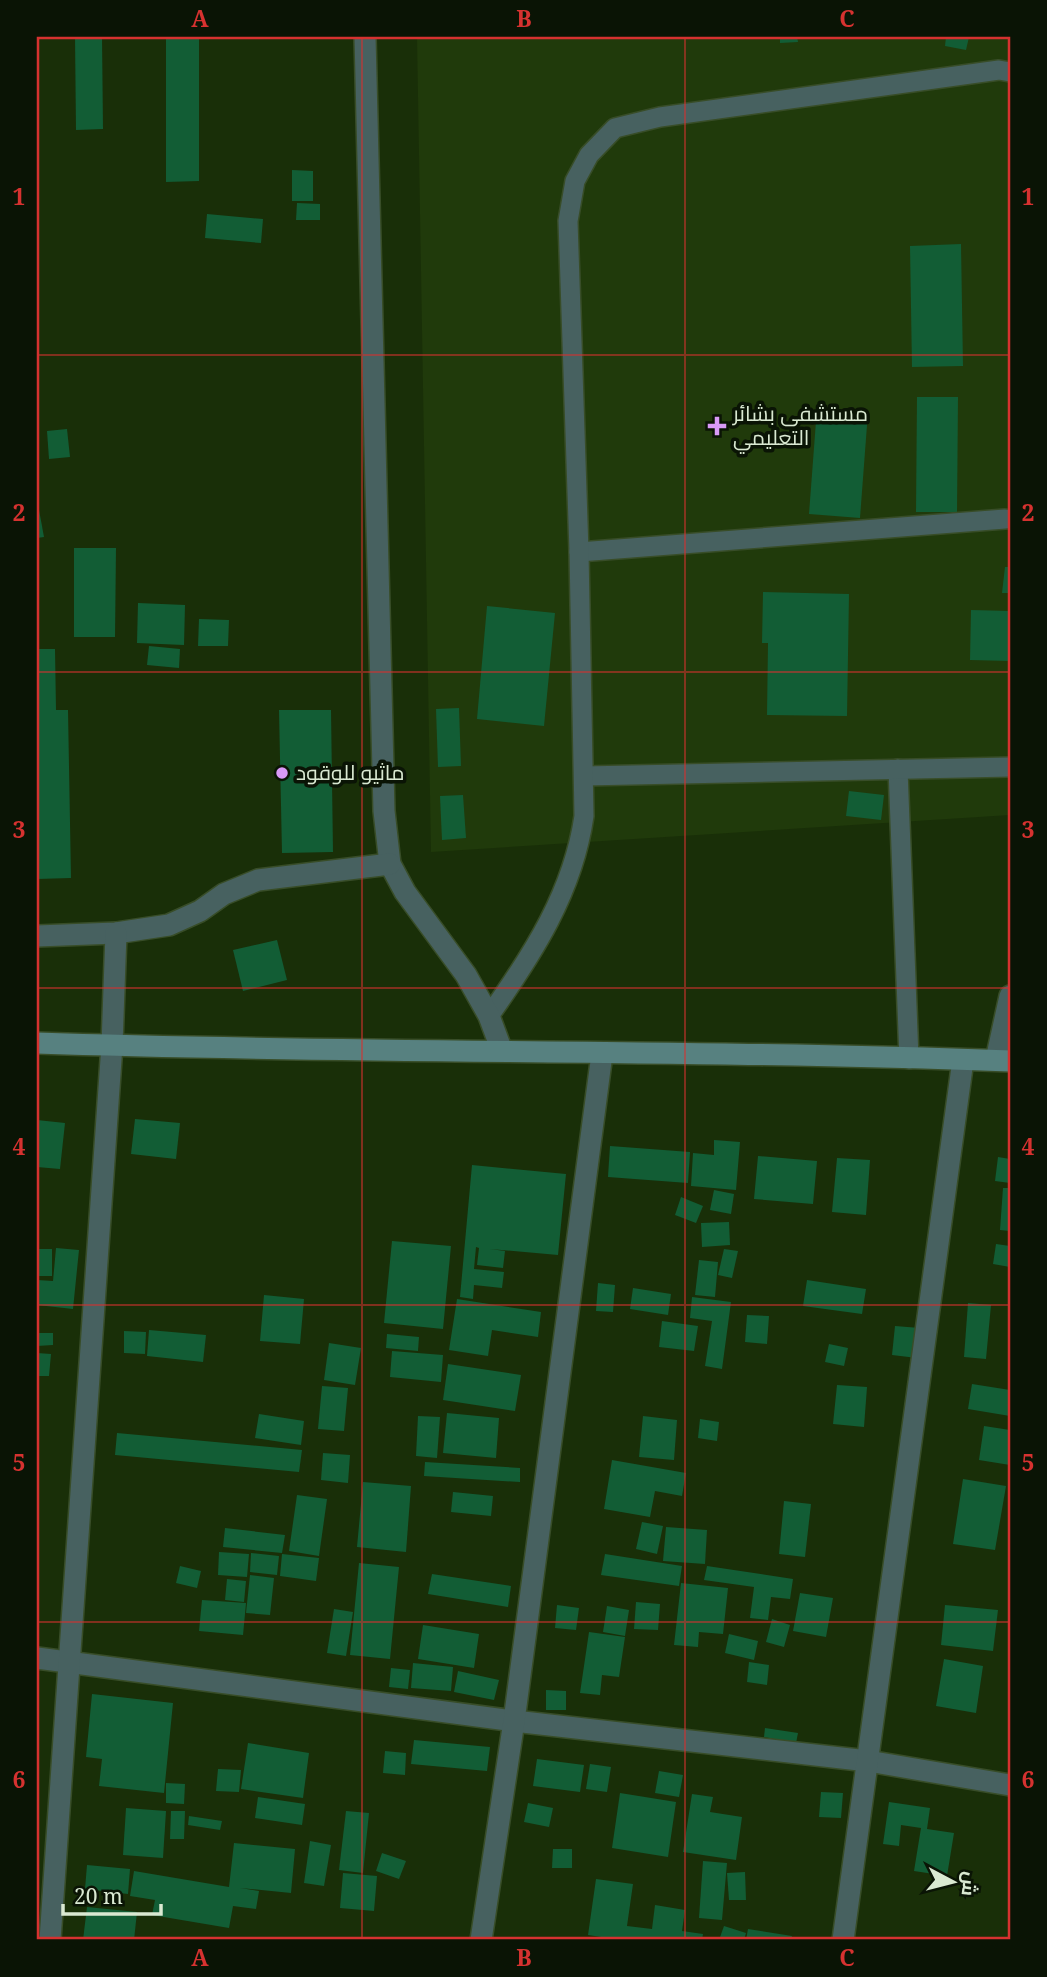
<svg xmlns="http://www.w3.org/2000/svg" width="1047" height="1977" viewBox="0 0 1047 1977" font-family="'Noto Serif',Cairo,serif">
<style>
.built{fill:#203a0b}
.building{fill:#125d35}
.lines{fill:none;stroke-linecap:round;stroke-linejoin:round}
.lane-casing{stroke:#384d28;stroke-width:22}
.street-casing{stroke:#384d28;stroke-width:24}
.secondary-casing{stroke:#384d28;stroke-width:24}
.lane{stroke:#476160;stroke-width:19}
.street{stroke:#476160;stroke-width:21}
.secondary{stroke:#578180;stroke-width:21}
.grid{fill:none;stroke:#d63230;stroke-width:2;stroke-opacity:0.55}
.poi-dot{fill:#d99af7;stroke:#0a1405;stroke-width:2.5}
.labels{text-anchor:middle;stroke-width:7;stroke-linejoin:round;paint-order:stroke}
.poi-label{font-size:21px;fill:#dae9d2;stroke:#0a1405;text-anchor:start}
.neatline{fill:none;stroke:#d63230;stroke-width:2.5}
.grid-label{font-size:23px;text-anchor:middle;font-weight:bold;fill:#d63230}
</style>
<rect width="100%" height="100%" fill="#192f08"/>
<path class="built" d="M417 37H1010V815L431 852Z"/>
<g class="building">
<path d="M75 37H102L103 129 76 130Z"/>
<path d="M166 37H199V181L166 182Z"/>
<path d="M780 37H797L798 42 780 43Z"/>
<path d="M946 37H969L966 50 945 46Z"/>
<path d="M292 170 313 171V201H292Z"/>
<path d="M297 203 320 204V220H296Z"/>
<path d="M207 214 263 219 261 243 205 238Z"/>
<path d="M961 244 963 366 912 367 910 246Z"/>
<path d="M917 397H958L957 512H916Z"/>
<path d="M817 408 868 412 860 518 809 514Z"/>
<path d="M67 429 70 457 49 459 47 431Z"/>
<path d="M37 499 44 537 37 538Z"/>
<path d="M74 548H116L115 637H74Z"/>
<path d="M1005 567H1010V593H1002Z"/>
<path d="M763 592 849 594 847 716 767 715 768 643H762Z"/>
<path d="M138 603 185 605 184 645 137 643Z"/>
<path d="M487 606 555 613 544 726 477 719Z"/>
<path d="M971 610 1010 611V661L970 660Z"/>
<path d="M199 619 229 620 228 646H198Z"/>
<path d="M149 646 180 649 179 668 147 665Z"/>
<path d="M37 649H55L56 710H68L71 878 37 879Z"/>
<path d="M459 708 461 766 438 767 436 709Z"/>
<path d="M279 710H331L333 852 282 853Z"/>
<path d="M849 791 884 795 881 820 846 816Z"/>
<path d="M463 795 466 838 442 840 440 796Z"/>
<path d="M277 940 287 980 243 991 233 950Z"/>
<path d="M135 1119 180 1123 176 1159 131 1154Z"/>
<path d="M37 1120 65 1123 60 1169 37 1167Z"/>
<path d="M714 1140 740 1142 736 1190 691 1186 693 1153 714 1155Z"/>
<path d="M610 1146 690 1152 688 1183 608 1177Z"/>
<path d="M758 1156 817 1161 813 1204 754 1199Z"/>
<path d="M998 1157 1010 1159V1183L995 1181Z"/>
<path d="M837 1158 870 1160 866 1215 832 1212Z"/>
<path d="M472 1165 566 1174 558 1255 490 1249 505 1251 503 1268 477 1265 479 1248 476 1247 474 1269 504 1272 502 1288 474 1285 473 1299 460 1297Z"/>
<path d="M1003 1188H1010V1231L1000 1230Z"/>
<path d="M714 1190 734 1194 731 1214 710 1210Z"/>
<path d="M681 1197 703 1206 696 1223 675 1215Z"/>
<path d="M729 1222 730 1245 702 1247 701 1223Z"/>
<path d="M392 1241 451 1246 443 1329 384 1323Z"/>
<path d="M996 1244 1010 1246V1267L993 1264Z"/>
<path d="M56 1248 79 1250 73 1309 37 1305V1280L53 1281Z"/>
<rect x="37" y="1249" width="15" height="27"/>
<path d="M724 1249 738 1251 732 1278 718 1275Z"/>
<path d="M699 1260 718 1262 715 1297 695 1295Z"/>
<path d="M807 1280 866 1289 862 1314 803 1306Z"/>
<path d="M598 1283 615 1285 613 1312 596 1311Z"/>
<path d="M633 1288 671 1294 668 1315 630 1309Z"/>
<path d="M264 1295 304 1299 300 1344 260 1341Z"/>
<path d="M692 1297 731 1302 722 1369 705 1366 712 1321 690 1318Z"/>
<path d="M457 1299 541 1312 538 1337 492 1330 488 1356 449 1350Z"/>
<path d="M968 1303 991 1305 986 1359 964 1357Z"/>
<path d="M747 1315 769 1316 767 1344 745 1342Z"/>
<path d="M662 1321 698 1326 694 1351 659 1347Z"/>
<path d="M895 1326 920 1328 917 1358 892 1355Z"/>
<path d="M149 1330 206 1335 203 1362 147 1356Z"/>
<path d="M124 1331 146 1332 145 1354 124 1353Z"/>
<path d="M37 1333H53V1345L37 1346Z"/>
<path d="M387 1334 419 1337 418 1351 386 1348Z"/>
<path d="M329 1343 361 1348 355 1385 324 1380Z"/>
<path d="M829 1344 848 1348 844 1366 825 1362Z"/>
<path d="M392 1351 443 1355 441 1382 390 1377Z"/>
<path d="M37 1353 51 1354 49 1376H37Z"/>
<path d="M448 1364 521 1375 515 1411 443 1400Z"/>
<path d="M972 1384 1010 1390V1416L968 1409Z"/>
<path d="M837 1385 867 1387 864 1427 833 1424Z"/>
<path d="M322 1386 348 1388 344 1431 318 1429Z"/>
<path d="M447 1413 499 1418 496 1458 443 1453Z"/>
<path d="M259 1414 304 1421 301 1445 255 1438Z"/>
<path d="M418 1416 440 1417 437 1458 416 1456Z"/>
<path d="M643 1416 677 1420 674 1460 639 1457Z"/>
<path d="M700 1419 719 1422 717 1441 698 1438Z"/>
<path d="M984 1426 1010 1430V1465L979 1460Z"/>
<path d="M117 1433 302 1450 299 1472 115 1455Z"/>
<path d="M323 1453 350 1455 348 1483 321 1480Z"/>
<path d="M612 1460 686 1473 682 1496 655 1491 650 1517 604 1509Z"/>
<path d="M425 1462 520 1468V1482L424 1476Z"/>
<path d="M963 1479 1006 1486 995 1550 953 1544Z"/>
<path d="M363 1482 411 1486 406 1552 357 1547Z"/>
<path d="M453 1492 493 1496 491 1516 451 1512Z"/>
<path d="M297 1495 327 1499 319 1556 289 1551Z"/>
<path d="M784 1501 811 1504 805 1557 779 1554Z"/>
<path d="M642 1522 663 1526 657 1554 636 1549Z"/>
<path d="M666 1527 707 1530 705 1564 663 1561Z"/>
<path d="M225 1528 285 1535 282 1553 223 1547Z"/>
<path d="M219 1552 249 1554 247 1577 218 1575Z"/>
<path d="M251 1553 279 1556 277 1575 250 1572Z"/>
<path d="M282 1554 319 1558 316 1581 280 1576Z"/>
<path d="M605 1554 682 1566 679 1586 601 1575Z"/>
<path d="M359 1563 399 1567 390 1659 350 1655Z"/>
<path d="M180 1566 201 1571 197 1588 176 1583Z"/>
<path d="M707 1566 793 1579 790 1599 771 1597 768 1620 750 1618 754 1587 704 1580Z"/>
<path d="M432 1574 511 1586 508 1607 428 1594Z"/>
<path d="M250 1575 274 1578 270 1615 246 1613Z"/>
<path d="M227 1579 246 1581 244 1602 225 1600Z"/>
<path d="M681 1583 728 1588 723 1634 699 1632 698 1647 674 1645Z"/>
<path d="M800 1593 833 1598 826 1637 793 1631Z"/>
<path d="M202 1600 246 1603 243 1635 199 1631Z"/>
<path d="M636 1602 660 1604 658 1630 634 1629Z"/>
<path d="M557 1605 579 1608 576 1630 555 1628Z"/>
<path d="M945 1605 998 1610 993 1651 941 1645Z"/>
<path d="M607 1606 629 1610 625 1636 603 1632Z"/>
<path d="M334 1609 353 1612 346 1656 327 1653Z"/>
<path d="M772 1619 790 1625 784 1647 766 1642Z"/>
<path d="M423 1625 479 1634 474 1668 418 1659Z"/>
<path d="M589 1632 625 1637 619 1677 602 1675 600 1695 580 1693Z"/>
<path d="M729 1634 758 1641 754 1660 725 1653Z"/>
<path d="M944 1659 983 1666 976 1713 936 1706Z"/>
<path d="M749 1662 769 1665 767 1685 747 1682Z"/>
<path d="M413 1663 453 1667 451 1691 411 1688Z"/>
<path d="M391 1668 410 1670 408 1689 389 1687Z"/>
<path d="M458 1671 499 1680 494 1700 454 1692Z"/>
<path d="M546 1690 566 1691V1710H546Z"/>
<path d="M92 1694 173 1703 164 1793 99 1786 102 1759 86 1757Z"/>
<path d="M765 1728 798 1733 796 1743 764 1737Z"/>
<path d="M414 1740 490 1747 487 1771 411 1764Z"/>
<path d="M248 1743 309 1753 303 1798 241 1789Z"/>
<path d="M385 1751 406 1753 405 1775 383 1773Z"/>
<path d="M537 1759 584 1765 580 1792 533 1786Z"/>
<path d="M590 1764 611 1767 607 1792 586 1789Z"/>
<path d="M218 1769 241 1770 239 1792 216 1791Z"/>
<path d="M659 1771 683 1775 679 1797 655 1793Z"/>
<path d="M166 1783 185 1784 184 1804 166 1803Z"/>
<path d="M821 1792 843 1793 841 1818 819 1817Z"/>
<path d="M620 1793 676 1802 668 1857 612 1848Z"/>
<path d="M692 1794 713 1797 710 1812 742 1817 736 1860 683 1852Z"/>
<path d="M258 1797 305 1804 302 1825 255 1818Z"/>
<path d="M889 1802 930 1808 927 1829 954 1833 947 1876 914 1871 921 1828 901 1825 899 1846 883 1844Z"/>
<path d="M528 1803 553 1808 549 1827 524 1822Z"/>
<path d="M126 1808 166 1811 163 1858 123 1855Z"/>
<path d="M171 1811H185L184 1839H170Z"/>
<path d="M346 1811 369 1813 363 1873 339 1870Z"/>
<path d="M189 1816 222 1821 220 1830 188 1825Z"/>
<path d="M310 1841 331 1845 324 1886 304 1883Z"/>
<path d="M234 1843 295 1849 291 1893 240 1888 259 1891 256 1909 233 1906 229 1928 152 1915 155 1900 130 1896 134 1871 229 1887Z"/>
<path d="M553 1849H572V1868H552Z"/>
<path d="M382 1853 406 1861 399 1879 376 1871Z"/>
<path d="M703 1861 727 1863 722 1920 699 1918Z"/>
<path d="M87 1865 130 1869 128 1894 85 1889Z"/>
<path d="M745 1872 746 1900H729L727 1873Z"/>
<path d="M343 1873 377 1876 374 1911 340 1908Z"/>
<path d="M596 1879 633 1884 627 1926 652 1929 655 1905 685 1910 682 1931 703 1934 702 1940H621L588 1935Z"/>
<path d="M87 1907 137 1912 134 1940H83Z"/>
<path d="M724 1926 746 1933 744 1940H719Z"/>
<path d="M748 1929 792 1936 791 1940H746Z"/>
</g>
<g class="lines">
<g class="lane-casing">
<g id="lane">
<path d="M579 552 1005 519"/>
<path d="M898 769 909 1059"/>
<path d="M584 776 1010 767"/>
<path d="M489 1016C533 954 573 892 584 816L579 552 568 221 575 181 589 155 615 128 660 117 999 70 1010 72"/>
</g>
</g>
<g class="street-casing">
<g id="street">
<path d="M365 37 384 811 390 864 405 892 466 975 489 1016 502 1051"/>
<path d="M37 936 116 933 169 925 200 911 224 894 258 880 390 864"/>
<path d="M996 1060 1010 996"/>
<path d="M37 1658 514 1721 868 1761 1010 1785"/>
<path d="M50 1940 112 1045 116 933"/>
<path d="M481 1940 514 1721 602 1054"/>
<path d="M843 1940 963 1060"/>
</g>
</g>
<g class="secondary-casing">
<path id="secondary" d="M37 1043C361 1054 686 1049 1010 1061"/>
</g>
<use href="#lane" class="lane"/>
<use href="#street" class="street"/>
<use href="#secondary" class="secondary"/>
</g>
<path class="grid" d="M362 37V1940M685 37V1940M37 355H1010M37 672H1010M37 988H1010M37 1305H1010M37 1622H1010"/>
<g class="poi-dot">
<path d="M713.5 415.5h7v7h7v7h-7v7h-7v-7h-7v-7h7z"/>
<circle cx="282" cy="773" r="7"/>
</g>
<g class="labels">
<g class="poi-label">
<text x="733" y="421">مستشفى بشائر<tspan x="733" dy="24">التعليمي</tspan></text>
<text x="296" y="780">ماثيو للوقود</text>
</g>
</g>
<rect width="1047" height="1977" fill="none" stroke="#0a1405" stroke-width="77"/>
<g transform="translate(953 1882) rotate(97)" stroke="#0a1405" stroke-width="5" paint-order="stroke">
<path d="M0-5L12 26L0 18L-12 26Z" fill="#dae9d2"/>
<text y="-10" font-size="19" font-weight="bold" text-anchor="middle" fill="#dae9d2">ش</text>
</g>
<path d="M63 1904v10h98v-10" fill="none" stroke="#dae9d2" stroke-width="3.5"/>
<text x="74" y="1904" font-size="21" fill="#dae9d2" stroke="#0a1405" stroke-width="5" paint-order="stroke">20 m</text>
<rect x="38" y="38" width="971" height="1900" class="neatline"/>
<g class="grid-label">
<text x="200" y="27">A</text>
<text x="524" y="27">B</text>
<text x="847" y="27">C</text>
<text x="19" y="205">1</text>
<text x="1028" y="205">1</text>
<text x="19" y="521">2</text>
<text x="1028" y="521">2</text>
<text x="19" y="838">3</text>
<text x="1028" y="838">3</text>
<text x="19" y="1155">4</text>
<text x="1028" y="1155">4</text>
<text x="19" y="1471">5</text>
<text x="1028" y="1471">5</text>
<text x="19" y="1788">6</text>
<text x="1028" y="1788">6</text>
<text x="200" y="1966">A</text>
<text x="524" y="1966">B</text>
<text x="847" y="1966">C</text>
</g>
</svg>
